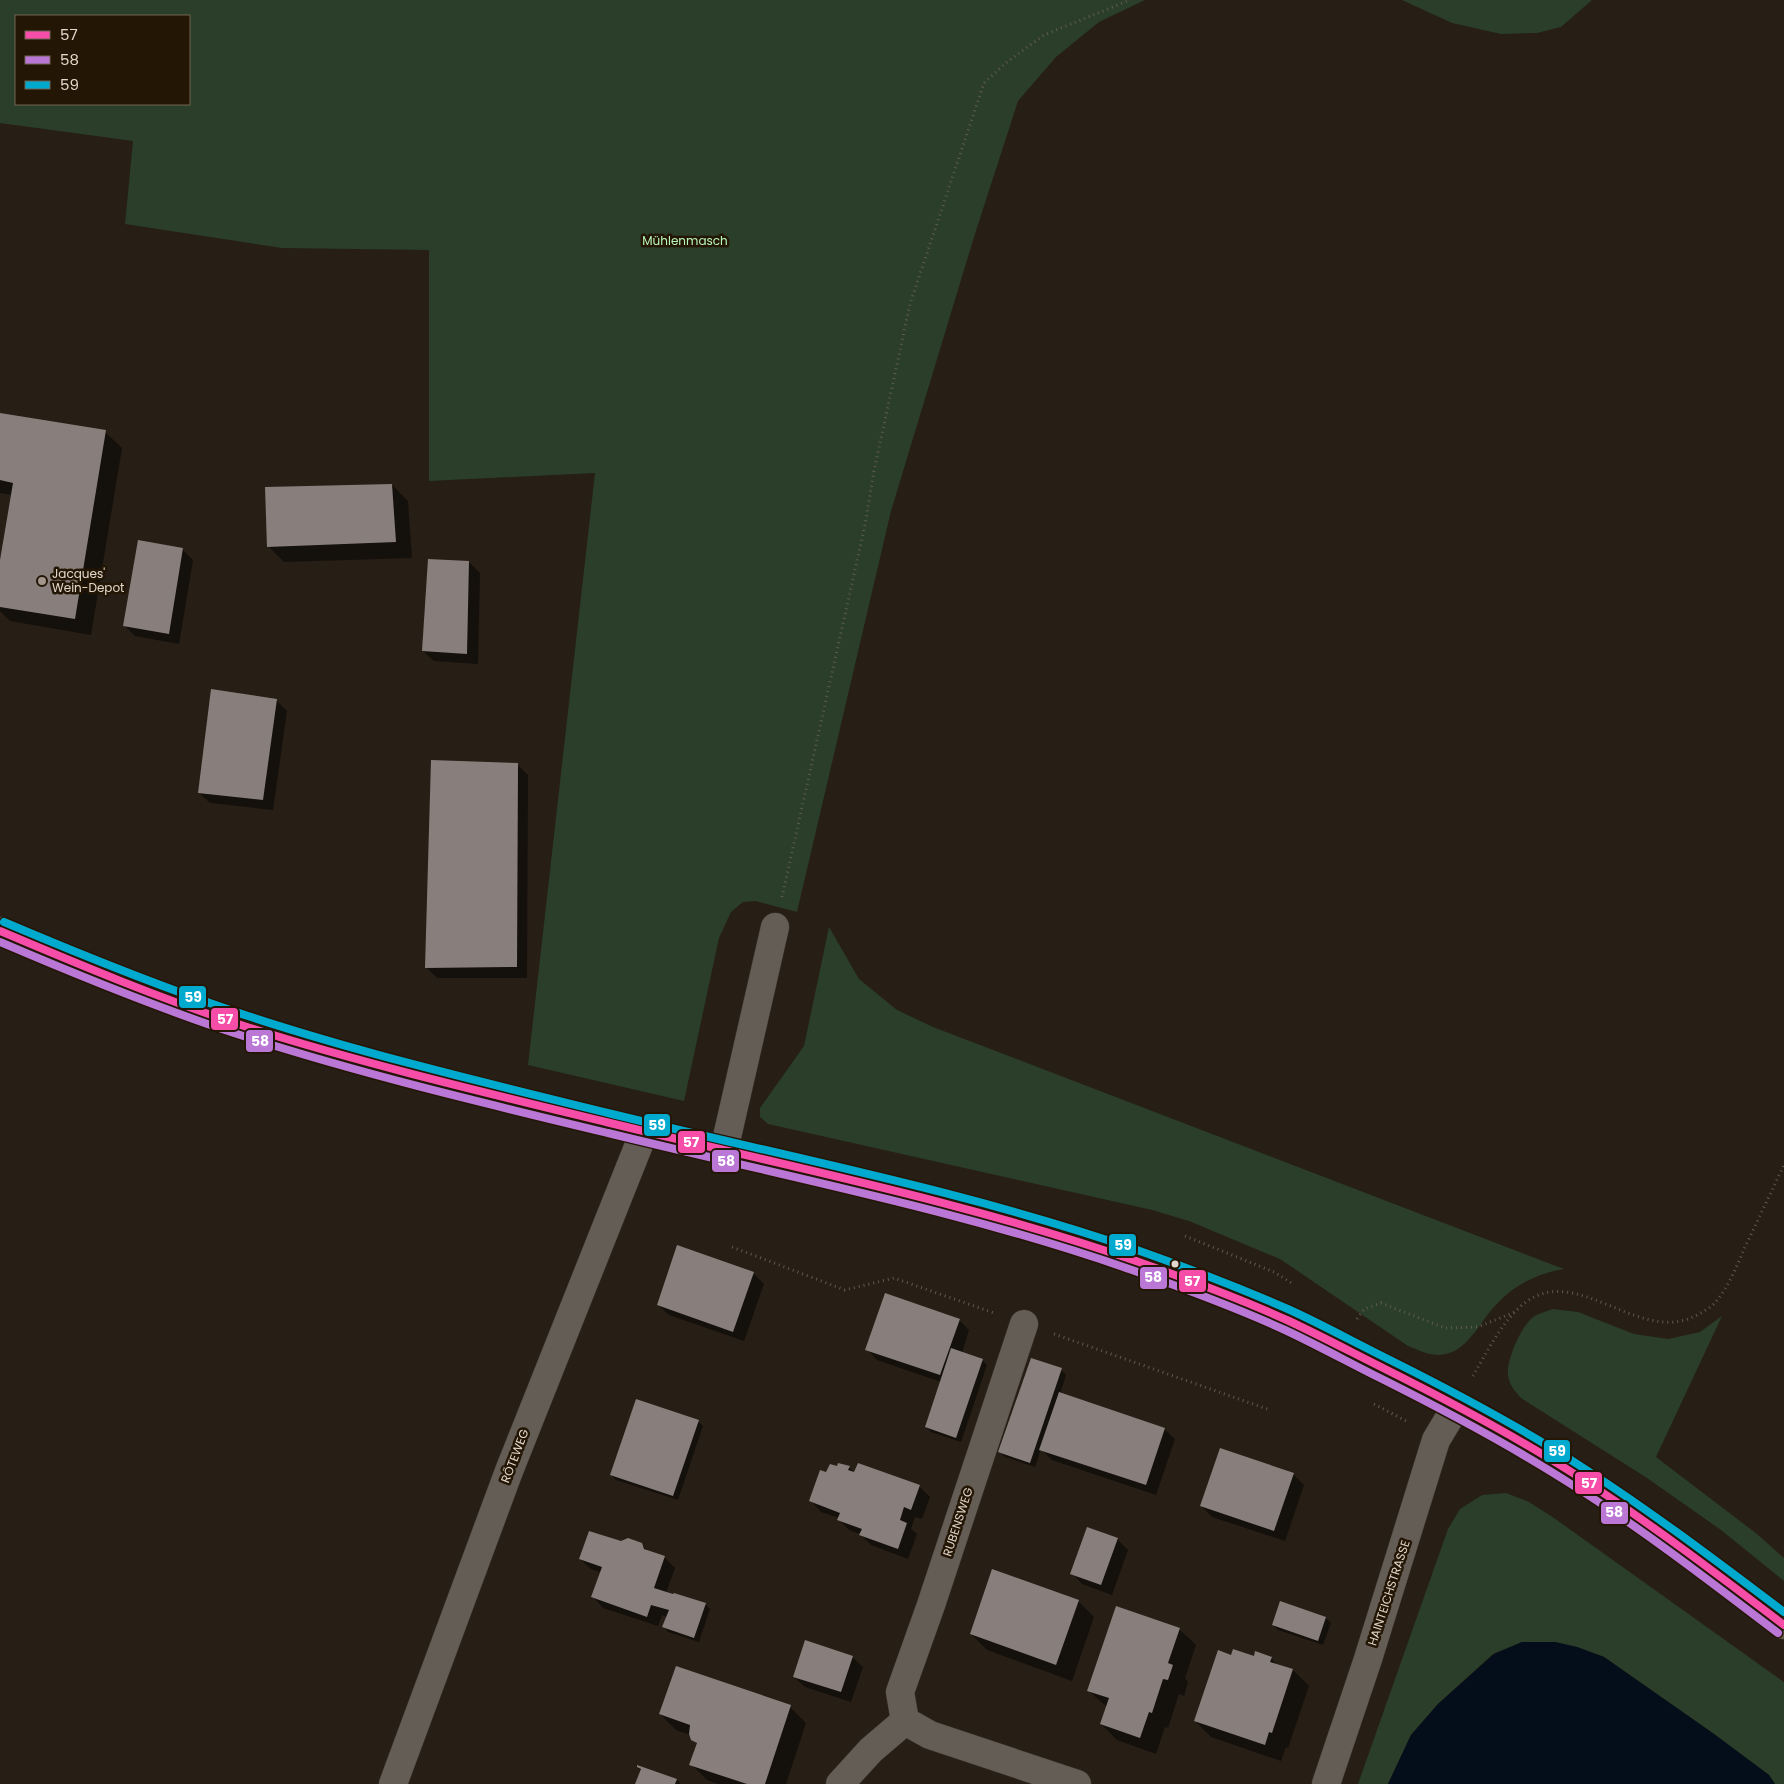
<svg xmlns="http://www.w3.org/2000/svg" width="1784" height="1784" viewBox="0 0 1784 1784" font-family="Poppins,sans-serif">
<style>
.green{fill:#2a3e29;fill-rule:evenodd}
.water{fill:#040e1b}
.shadow{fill:#0007}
.building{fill:#887f7c}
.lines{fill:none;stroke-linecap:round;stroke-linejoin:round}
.minor-casing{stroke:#423a33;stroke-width:29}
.major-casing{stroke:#423a33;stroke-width:29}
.path{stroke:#605a53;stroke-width:3;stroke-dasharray:1 4;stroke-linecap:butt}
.minor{stroke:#645d56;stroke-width:28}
.major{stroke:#62584c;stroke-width:28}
.bus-1-casing{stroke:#241605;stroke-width:11}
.bus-2-casing{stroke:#241605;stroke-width:11}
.bus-3-casing{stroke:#241605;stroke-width:11}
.bus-1{stroke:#f54da8;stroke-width:8}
.bus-2{stroke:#ba77d6;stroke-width:8}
.bus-3{stroke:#00a9ce;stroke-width:8}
.poi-dot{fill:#a1978d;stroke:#241605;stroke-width:2}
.bus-dot{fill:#e2d8cd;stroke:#241605;stroke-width:2}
.labels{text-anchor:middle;stroke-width:5;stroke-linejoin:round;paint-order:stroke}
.park-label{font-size:12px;fill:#b7f6b9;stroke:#241605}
.poi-label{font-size:12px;fill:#e2d8cd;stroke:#241605;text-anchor:start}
.street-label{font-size:12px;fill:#e2d8cd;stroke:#241605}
.line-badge{stroke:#241605;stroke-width:2}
.badge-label{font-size:14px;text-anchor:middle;font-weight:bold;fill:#fff}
</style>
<rect width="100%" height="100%" fill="#271e15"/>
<g class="green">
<path d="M0 0H1145L1099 22 1056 57 1018 101 974 237 891 511 797 912 755 901 743 902 731 912 719 938 684 1101 528 1065 595 473 429 481V250L282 248 125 224 133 141 0 123ZM16 16H189V104H16Z"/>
<path d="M1402 0H1592L1561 27 1537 33 1501 34 1452 23Z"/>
<path d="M829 927 859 979 897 1010 933 1027 1564 1269C1537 1273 1512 1286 1494 1307 1476 1327 1463 1361 1430 1354 1423 1353 1415 1348 1408 1346L1280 1259 1189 1221 1152 1210 768 1124 760 1117V1108L804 1046Z"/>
<path d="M1553 1309 1578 1312 1634 1334 1668 1339 1700 1332 1722 1316 1656 1457 1757 1534 1784 1558V1581L1721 1530 1647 1478 1521 1398C1515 1391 1509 1385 1508 1375 1506 1361 1522 1323 1535 1316 1540 1313 1547 1311 1553 1309Z"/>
<path d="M1506 1493 1529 1502 1554 1518 1784 1682V1784H1775L1769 1775 1714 1734 1604 1657 1577 1647 1555 1642H1522L1493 1654 1438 1704 1411 1735 1388 1784H1358L1448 1529 1460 1509 1482 1495Z"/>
</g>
<path class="water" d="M1522 1642H1555L1577 1647 1604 1657 1714 1734 1769 1775 1775 1784H1388L1411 1735 1438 1704 1494 1654Z"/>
<g class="shadow">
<path d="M0 414 105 432 122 448 91 635 10 621 0 611V568L12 495 0 493Z"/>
<path d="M392 485 408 501 412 558 284 562 268 546Z"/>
<path d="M182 549 193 560 179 644 135 636 124 625Z"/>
<path d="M469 562 480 573 478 664 434 661 423 651Z"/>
<path d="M276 700 287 711 273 810 210 803 199 793Z"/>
<path d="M517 764 528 775 527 978H437L426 967Z"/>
<path d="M753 1273 764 1284 744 1341 669 1315 658 1305Z"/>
<path d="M959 1320 969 1330 962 1353 982 1360 987 1365 961 1442 931 1432 926 1427 941 1382 877 1360 867 1349Z"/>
<path d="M1061 1370 1066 1375 1060 1394 1164 1429 1175 1439 1156 1495 1052 1460 1041 1449 1035 1467 1005 1457 1000 1452Z"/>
<path d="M698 1421 703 1426 678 1500 616 1480 611 1475Z"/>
<path d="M849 1467 855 1474 919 1486 930 1497 922 1519 915 1517 911 1529 917 1534 908 1559 871 1545 860 1534 849 1530 839 1520V1518L821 1512 811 1501 827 1474 837 1468Z"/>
<path d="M1293 1474 1304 1485 1285 1541 1212 1517 1201 1506Z"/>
<path d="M1117 1539 1128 1550 1112 1595 1082 1584 1072 1573Z"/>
<path d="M621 1542 641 1544 649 1552 664 1557 675 1568 666 1593 705 1604 710 1609 699 1642 668 1632 664 1627 667 1617 662 1615 658 1626 603 1608 593 1597 602 1573 591 1569 580 1559Z"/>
<path d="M1078 1601 1094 1617 1072 1681 987 1650 971 1634Z"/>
<path d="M1281 1603 1326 1618 1331 1623 1323 1645 1278 1630 1273 1625Z"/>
<path d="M1179 1629 1196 1645 1185 1678 1188 1682 1184 1696 1179 1694 1168 1728 1165 1727 1156 1754 1117 1740 1101 1724 1107 1707 1089 1691Z"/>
<path d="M1232 1656 1271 1658 1278 1666 1293 1670 1309 1686 1288 1748 1286 1747 1281 1761 1211 1737 1195 1721Z"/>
<path d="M852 1657 863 1667 851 1702 805 1687 794 1677Z"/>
<path d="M790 1707 806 1723 786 1784H718L707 1780 691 1764 698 1745 690 1735 676 1730 660 1714Z"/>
<path d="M637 1767 677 1780 681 1784H636L641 1771Z"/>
</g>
<g class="building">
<path d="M0 413 106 430 75 619 0 607V560L13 483 0 480Z"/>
<path d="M392 484 396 542 267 547 265 487Z"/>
<path d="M138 540 183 548 169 634 123 626Z"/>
<path d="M428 559 469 561 467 654 422 651Z"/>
<path d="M211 689 277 699 263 800 198 793Z"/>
<path d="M431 760 518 763 517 967 425 968Z"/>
<path d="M677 1245 754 1272 733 1332 657 1305Z"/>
<path d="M885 1293 960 1319 940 1375 865 1350Z"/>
<path d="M951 1348 983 1359 956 1438 925 1427Z"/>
<path d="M1031 1358 1062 1368 1030 1463 998 1452Z"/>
<path d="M1059 1392 1165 1428 1146 1485 1039 1450Z"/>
<path d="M636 1399 699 1420 673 1496 610 1475Z"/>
<path d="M1220 1448 1294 1473 1274 1531 1200 1506Z"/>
<path d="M838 1463 850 1466 848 1470 854 1472 858 1463 920 1485 911 1510 904 1507 900 1520 907 1523 898 1549 859 1535 862 1529 837 1520 840 1513 809 1501 820 1470 826 1472 830 1464 837 1466Z"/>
<path d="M1087 1527 1118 1538 1101 1585 1070 1574Z"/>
<path d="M589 1531 621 1541 628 1538 642 1543 644 1549 665 1556 654 1588 673 1594 674 1593 706 1603 694 1638 662 1627 669 1610 651 1605 647 1617 591 1597 602 1567 579 1559Z"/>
<path d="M992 1569 1079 1600 1056 1665 970 1634Z"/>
<path d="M1280 1601 1326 1617 1318 1641 1272 1625Z"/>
<path d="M1116 1606 1180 1628 1168 1663 1173 1665 1168 1680 1163 1679 1152 1713 1149 1712 1140 1738 1100 1724 1109 1698 1087 1691Z"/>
<path d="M805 1640 853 1656 841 1692 793 1677Z"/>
<path d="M1233 1649 1254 1656 1255 1651 1272 1657 1270 1662 1293 1669 1272 1733 1269 1732 1265 1745 1194 1721 1218 1650 1231 1655Z"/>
<path d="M676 1666 791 1705 765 1784H747L689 1765 697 1743 691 1740 689 1734 690 1725 659 1714Z"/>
<path d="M637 1765 677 1779 675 1784H635L641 1769 637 1767Z"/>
</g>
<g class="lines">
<g class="minor-casing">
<g id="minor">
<path d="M724 1150 775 927"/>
<path d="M905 1721 900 1692 931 1605 1024 1324"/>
<path d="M905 1721 930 1735 1077 1784"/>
<path d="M393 1784 509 1471 644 1132"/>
<path d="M840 1784 871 1750 905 1721"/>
<path d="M1326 1784 1368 1659 1436 1440 1457 1405"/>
</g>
</g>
<g class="major-casing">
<path id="major" d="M0 931C65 959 131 986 198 1010 311 1050 428 1078 544 1107 723 1153 904 1187 1080 1242 1151 1265 1222 1291 1289 1321 1324 1338 1359 1356 1393 1373 1445 1399 1497 1426 1547 1457 1630 1507 1707 1567 1784 1625"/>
</g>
<g class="path">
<path d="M782 897 865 525 874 471 910 304 984 83 1007 62 1044 35 1130 0"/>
<path d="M1185 1236 1274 1272 1293 1284"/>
<path d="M732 1247 845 1290 894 1278 994 1313"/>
<path d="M1357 1319 1364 1309 1381 1303 1445 1328 1478 1327 1515 1312"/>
<path d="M1054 1334 1270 1410"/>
<path d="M1473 1376C1487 1352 1503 1319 1526 1302 1579 1263 1642 1348 1699 1314 1704 1311 1710 1308 1714 1304 1728 1288 1737 1266 1745 1247 1758 1220 1771 1192 1784 1165"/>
<path d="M1374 1404 1408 1422"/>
</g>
<use href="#minor" class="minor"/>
<use href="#major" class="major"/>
<g class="bus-1-casing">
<path id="bus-1" d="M0 931C80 965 161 999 244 1026 364 1064 487 1093 610 1123 786 1166 964 1201 1136 1261 1187 1279 1239 1298 1289 1321 1321 1336 1353 1353 1385 1369 1451 1402 1517 1437 1579 1477 1650 1523 1717 1574 1784 1625"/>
</g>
<g class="bus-2-casing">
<path id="bus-2" d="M0 942C77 975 155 1007 234 1033 357 1073 483 1103 608 1133 783 1176 961 1210 1132 1270 1183 1288 1235 1307 1285 1330 1317 1345 1348 1362 1380 1378 1446 1411 1512 1446 1574 1486 1645 1531 1711 1582 1778 1633"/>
</g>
<g class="bus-3-casing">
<path id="bus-3" d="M4 922C84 956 165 989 248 1016 367 1055 490 1084 612 1114 788 1157 966 1191 1137 1250 1188 1268 1240 1288 1290 1310 1325 1326 1359 1345 1394 1362 1460 1395 1526 1430 1588 1471 1656 1515 1720 1564 1784 1612"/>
</g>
<use href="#bus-1" class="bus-1"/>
<use href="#bus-2" class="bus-2"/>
<use href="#bus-3" class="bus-3"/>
</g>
<circle class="poi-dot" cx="42" cy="581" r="5"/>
<circle class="bus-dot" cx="1175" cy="1264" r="4.5"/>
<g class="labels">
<g class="park-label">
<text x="685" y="245">Mühlenmasch</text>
</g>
<g class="poi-label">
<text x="52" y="578">Jacques'<tspan x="52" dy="14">Wein-Depot</tspan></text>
</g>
<g class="street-label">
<text transform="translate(515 1456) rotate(-69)" y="4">RÖTEWEG</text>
<text transform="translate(958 1522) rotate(-72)" y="4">RUBENSWEG</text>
<text transform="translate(1389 1593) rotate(-72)" y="4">HAINTEICHSTRASSE</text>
</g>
</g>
<g class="line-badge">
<rect x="178" y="985" width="29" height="24" rx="5" fill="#00a9ce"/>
<rect x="210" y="1007" width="29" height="24" rx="5" fill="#f54da8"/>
<rect x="245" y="1029" width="29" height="24" rx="5" fill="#ba77d6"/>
<rect x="643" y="1113" width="28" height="24" rx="5" fill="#00a9ce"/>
<rect x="677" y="1130" width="29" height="24" rx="5" fill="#f54da8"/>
<rect x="711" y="1149" width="29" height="24" rx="5" fill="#ba77d6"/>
<rect x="1108" y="1233" width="29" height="24" rx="5" fill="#00a9ce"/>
<rect x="1139" y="1266" width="29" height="24" rx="5" fill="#ba77d6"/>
<rect x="1178" y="1269" width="29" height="24" rx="5" fill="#f54da8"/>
<rect x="1543" y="1439" width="28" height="24" rx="5" fill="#00a9ce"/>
<rect x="1574" y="1471" width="29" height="24" rx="5" fill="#f54da8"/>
<rect x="1600" y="1501" width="29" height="24" rx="5" fill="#ba77d6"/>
</g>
<g class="badge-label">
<text x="193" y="1002">59</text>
<text x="225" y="1024">57</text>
<text x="260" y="1046">58</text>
<text x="657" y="1130">59</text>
<text x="691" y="1147">57</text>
<text x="726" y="1166">58</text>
<text x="1123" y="1250">59</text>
<text x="1153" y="1282">58</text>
<text x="1192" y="1286">57</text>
<text x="1557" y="1456">59</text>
<text x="1589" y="1488">57</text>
<text x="1614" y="1517">58</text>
</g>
<rect x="15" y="15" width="175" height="90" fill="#241605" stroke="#706455"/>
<rect x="25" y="31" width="25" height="8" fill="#f54da8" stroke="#706455"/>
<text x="60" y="40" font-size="15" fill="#e2d8cd">57</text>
<rect x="25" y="56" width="25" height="8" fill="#ba77d6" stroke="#706455"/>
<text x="60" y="65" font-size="15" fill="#e2d8cd">58</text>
<rect x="25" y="81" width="25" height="8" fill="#00a9ce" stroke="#706455"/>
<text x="60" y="90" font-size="15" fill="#e2d8cd">59</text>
</svg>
